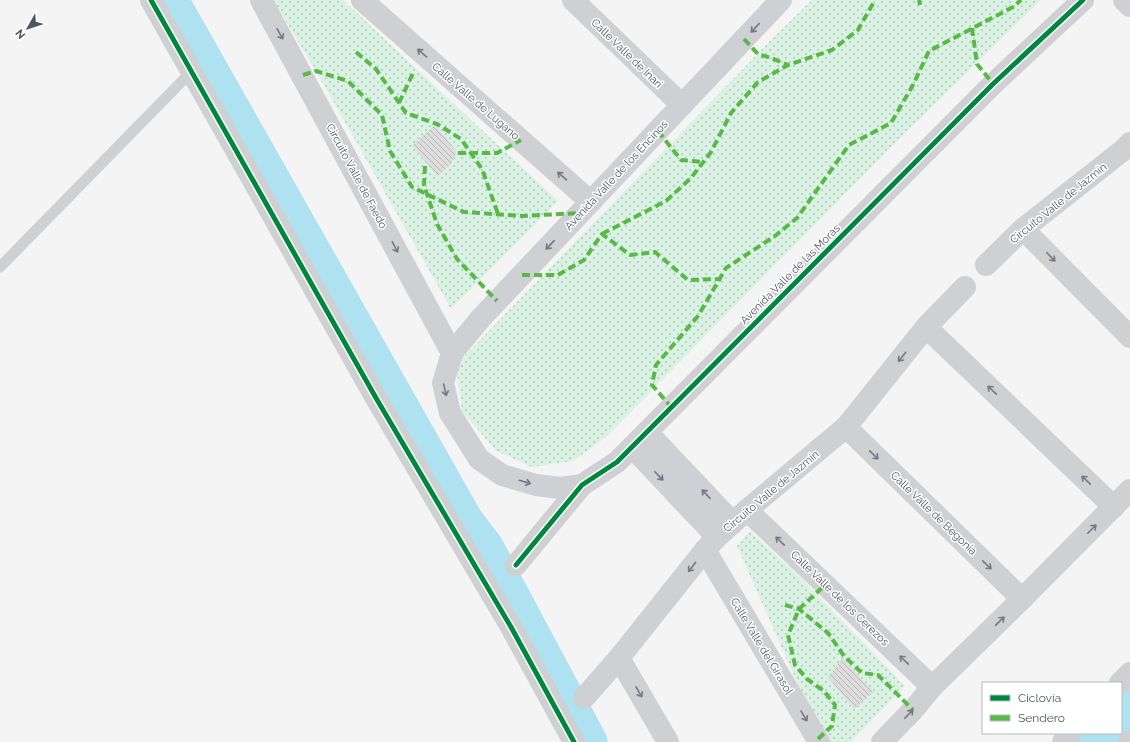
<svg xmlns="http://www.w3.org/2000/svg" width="1130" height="742" viewBox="0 0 1130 742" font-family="Raleway,sans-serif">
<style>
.grass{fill:url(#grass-dots)}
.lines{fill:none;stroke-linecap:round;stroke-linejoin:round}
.river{stroke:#aee2f0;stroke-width:37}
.building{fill:url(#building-back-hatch)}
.lane{stroke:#ced0d2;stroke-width:11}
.street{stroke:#ced0d2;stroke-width:22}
.secondary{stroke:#ced0d4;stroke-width:22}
.quiet{stroke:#58b947;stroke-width:4;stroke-dasharray:8 4;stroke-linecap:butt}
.cycleway-casing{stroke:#fff;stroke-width:8}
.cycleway{stroke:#00873e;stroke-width:5}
.oneway{stroke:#727b84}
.oneway2{stroke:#727b83}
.labels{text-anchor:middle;stroke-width:3;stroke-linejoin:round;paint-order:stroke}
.street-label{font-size:11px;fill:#4a5661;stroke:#fff}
</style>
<defs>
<pattern id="grass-dots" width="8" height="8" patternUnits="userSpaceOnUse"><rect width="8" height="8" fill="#d9f2e3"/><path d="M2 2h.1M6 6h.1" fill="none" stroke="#b2c7bb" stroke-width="1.8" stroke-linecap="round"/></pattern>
<pattern id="building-back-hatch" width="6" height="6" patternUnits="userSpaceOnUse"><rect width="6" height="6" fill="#ddddde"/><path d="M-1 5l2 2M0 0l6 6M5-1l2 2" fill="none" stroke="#b5b6b7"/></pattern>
</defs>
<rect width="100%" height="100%" fill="#f4f4f4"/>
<g class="grass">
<path d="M273 0H343L558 201 451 309 316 71Z"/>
<path d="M812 0H1041L899 139 606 437 573 461 532 467 496 451 462 411 456 365 770 41Z"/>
<path d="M750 531 803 580 905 686 851 742H826L815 723 737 546Z"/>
</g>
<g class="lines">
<g class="river">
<path d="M170 0 465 521 485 547 589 742"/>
<path d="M1121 715 1130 706"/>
<path d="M1095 742 1103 733"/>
</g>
</g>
<g class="building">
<path d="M435 125 457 152 451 164 438 176 412 146Z"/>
<path d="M843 658 873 692 854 709 828 677Z"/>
</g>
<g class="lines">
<path class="lane" d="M0 267 192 71"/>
<g class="street">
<path d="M151 0 376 398 511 627 574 742"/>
<path d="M261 0 452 353"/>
<path d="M362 0 591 202"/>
<path d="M573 0 682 105"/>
<path d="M1023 229 1130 337"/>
<path d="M986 265 1023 229 1122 151 1130 143"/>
<path d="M926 327 1114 507"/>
<path d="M846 427 1022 599"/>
<path d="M747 510 932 687"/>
<path d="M705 550 819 742"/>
<path d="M516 565 582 485"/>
<path d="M619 658 668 742"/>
<path d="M584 698 619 658 705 550 717 537 747 510 846 427 926 327 965 287"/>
<path d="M882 742 913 710 932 687 1022 599 1130 490"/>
</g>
<g class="secondary">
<path d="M781 0 481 318 452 353 443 383 450 413 479 459 502 475 536 485 560 488 582 485 617 462 993 84 1083 0"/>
<path d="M1124 0 1130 6"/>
<path d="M647 432 733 523"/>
<path d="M632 447 717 537"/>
<path d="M1120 683 1130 673"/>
<path d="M1063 742 1071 733"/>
<path d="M1129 742 1130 741"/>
</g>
<g class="quiet">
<path d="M919 0 920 5"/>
<path d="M972 28 977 64 993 84"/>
<path d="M744 39 758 54 771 58 788 65"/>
<path d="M356 52 376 69 406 113 437 124 461 139 482 169 498 214"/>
<path d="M303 75 316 71 348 81 382 115 390 151 412 187 464 212 522 216 580 213"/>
<path d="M399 103 414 71"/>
<path d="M658 131 681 160 703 162"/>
<path d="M458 153H497L521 140"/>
<path d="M425 166 424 185 437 224 457 259 497 301"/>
<path d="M602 234 666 201 691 178 711 152 731 113 758 82 788 65 832 50 858 30 875 0"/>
<path d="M522 275H558L584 260 602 234 630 255 655 252 688 280 720 279"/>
<path d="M672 408 652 385 656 365 698 316 726 268 775 236 797 218 849 145 891 123 913 85 929 51 1013 7 1021 0"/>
<path d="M785 605 799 609 828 633 844 656 862 673 878 675 913 710"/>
<path d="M818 739 832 726 835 705 824 691 807 679 795 665 788 635 799 609 825 585"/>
</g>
<g class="cycleway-casing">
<g id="cycleway">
<path d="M151 0 376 398 511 627 574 742"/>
<path d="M516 565 582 485 617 462 993 84 1083 0"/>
</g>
</g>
<use href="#cycleway" class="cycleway"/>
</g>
<defs><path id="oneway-shaft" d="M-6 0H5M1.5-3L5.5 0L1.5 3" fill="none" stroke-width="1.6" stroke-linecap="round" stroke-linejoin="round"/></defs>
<g class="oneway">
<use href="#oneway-shaft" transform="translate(755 28) rotate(133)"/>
<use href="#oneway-shaft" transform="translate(550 245) rotate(133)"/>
<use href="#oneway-shaft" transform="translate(445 390) rotate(77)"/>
<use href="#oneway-shaft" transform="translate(659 476) rotate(46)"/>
<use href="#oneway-shaft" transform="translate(525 482) rotate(16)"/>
<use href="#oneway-shaft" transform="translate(706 494) rotate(-133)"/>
</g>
<g class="oneway2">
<use href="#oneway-shaft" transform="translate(280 34) rotate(61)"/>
<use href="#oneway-shaft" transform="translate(422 53) rotate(-139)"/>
<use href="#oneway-shaft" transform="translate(562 176) rotate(-139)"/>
<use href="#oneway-shaft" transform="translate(395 247) rotate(62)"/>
<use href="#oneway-shaft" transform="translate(1051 257) rotate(46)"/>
<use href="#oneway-shaft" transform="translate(902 357) rotate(128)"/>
<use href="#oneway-shaft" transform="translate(992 390) rotate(-136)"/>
<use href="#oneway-shaft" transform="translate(874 455) rotate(44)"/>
<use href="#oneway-shaft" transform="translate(1086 480) rotate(-136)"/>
<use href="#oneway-shaft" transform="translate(1092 529) rotate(-45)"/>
<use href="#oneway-shaft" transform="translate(780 541) rotate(-136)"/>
<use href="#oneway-shaft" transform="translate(987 565) rotate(44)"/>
<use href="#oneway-shaft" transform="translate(692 567) rotate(128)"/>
<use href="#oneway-shaft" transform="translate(1000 621) rotate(-44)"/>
<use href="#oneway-shaft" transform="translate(904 660) rotate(-136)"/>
<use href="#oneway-shaft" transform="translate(639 692) rotate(60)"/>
<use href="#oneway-shaft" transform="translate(909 714) rotate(-46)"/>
<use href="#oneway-shaft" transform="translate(804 716) rotate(59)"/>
</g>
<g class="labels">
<g class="street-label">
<text transform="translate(627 53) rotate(44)" y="4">Calle Valle de Inari</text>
<text transform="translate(476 101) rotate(41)" y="4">Calle Valle de Lugano</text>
<text transform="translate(616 175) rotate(-47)" y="4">Avenida Valle de los Encinos</text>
<text transform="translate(357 176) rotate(62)" y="4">Circuito Valle de Faedo</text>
<text transform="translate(1058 203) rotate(-39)" y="4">Circuito Valle de Jazmín</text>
<text transform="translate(790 274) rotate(-45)" y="4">Avenida Valle de las Moras</text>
<text transform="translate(771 491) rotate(-40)" y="4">Circuito Valle de Jazmín</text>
<text transform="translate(934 513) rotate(44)" y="4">Calle Valle de Begonia</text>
<text transform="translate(840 598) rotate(44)" y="4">Calle Valle de los Cerezos</text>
<text transform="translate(762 646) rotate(59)" y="4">Calle Valle del Girasol</text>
</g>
</g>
<rect x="982" y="682" width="140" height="52" fill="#ffffff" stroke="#b7bbc0"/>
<rect x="990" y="695" width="20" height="6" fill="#00873e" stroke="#b7bbc0"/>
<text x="1018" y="702" font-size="12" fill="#4a5661">Ciclovía</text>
<rect x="990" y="715" width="20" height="6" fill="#58b947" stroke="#b7bbc0"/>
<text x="1018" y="722" font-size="12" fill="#4a5661">Sendero</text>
<g transform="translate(28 28) rotate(231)" stroke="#ffffff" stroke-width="3" paint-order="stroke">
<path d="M0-3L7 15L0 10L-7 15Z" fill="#4a5661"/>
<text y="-6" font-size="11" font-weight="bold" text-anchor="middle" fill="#4a5661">N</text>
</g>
</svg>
